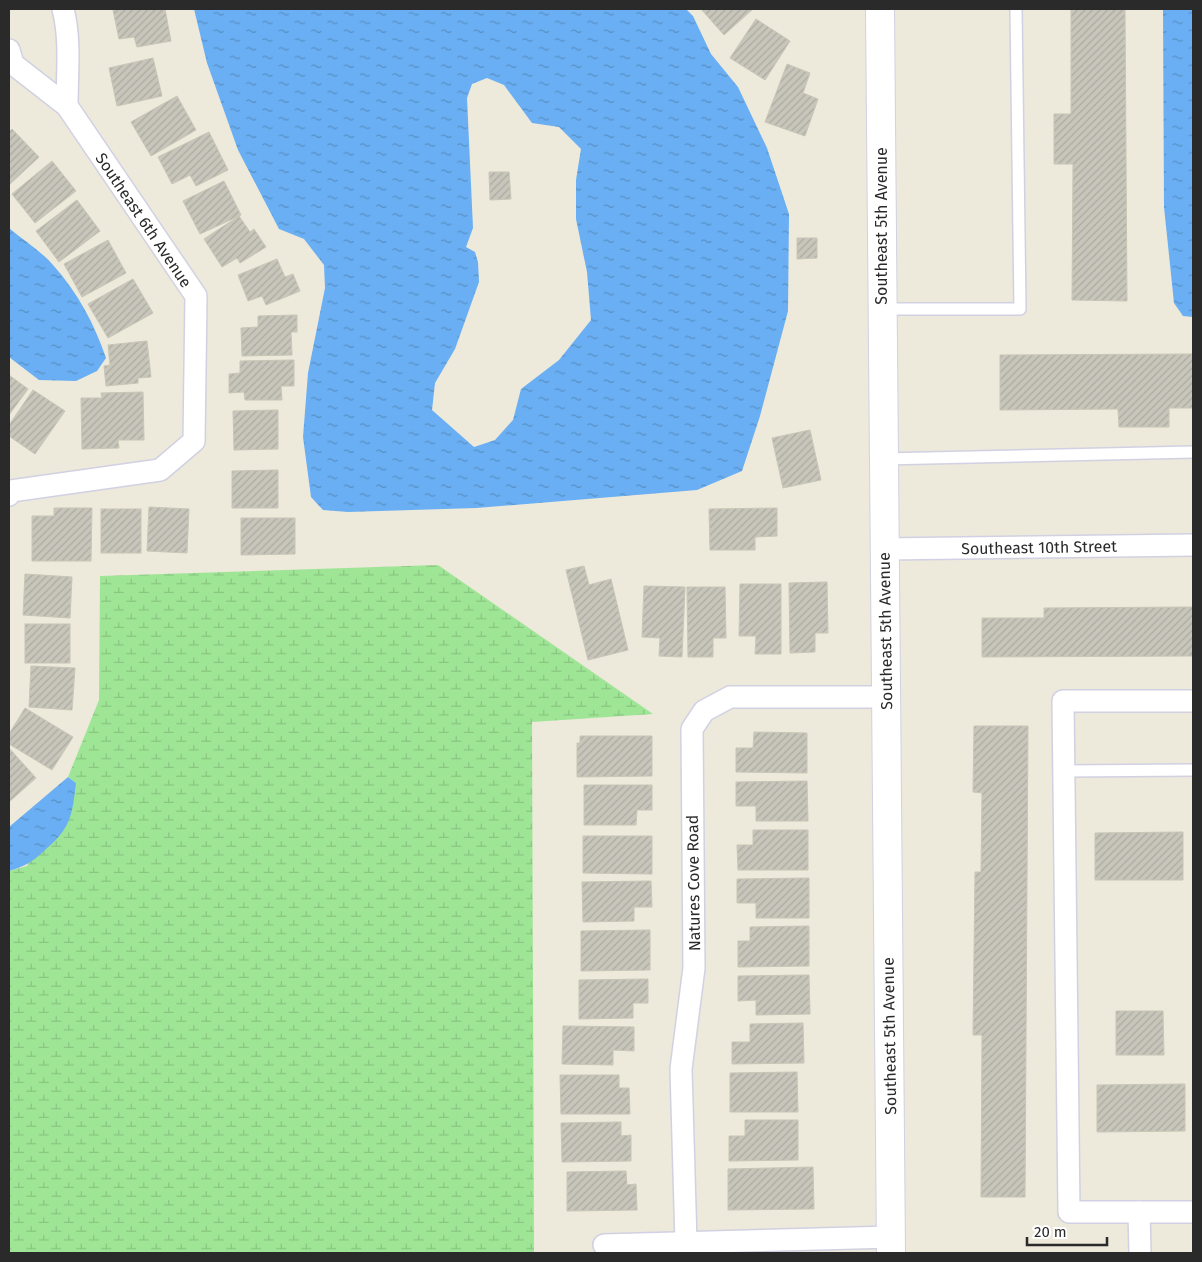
<svg xmlns="http://www.w3.org/2000/svg" width="1202" height="1262" viewBox="0 0 1202 1262" font-family="'Fira Sans',sans-serif">
<style>
.wetland{fill:url(#wetland-marsh)}
.water{fill:url(#water-ripples);fill-rule:evenodd}
.building{fill:url(#building-hatch);stroke:#c8c6b5}
.lines{fill:none;stroke-linecap:round;stroke-linejoin:round}
.lane-casing{stroke:#d1d1e3;stroke-width:14}
.street-casing{stroke:#d1d1e3;stroke-width:24}
.secondary-casing{stroke:#d1d1e3;stroke-width:30}
.lane{stroke:#fff;stroke-width:11}
.street{stroke:#fff;stroke-width:21}
.secondary{stroke:#fff;stroke-width:28}
.labels{text-anchor:middle;stroke-width:5;stroke-linejoin:round;paint-order:stroke}
.street-label{font-size:16px;fill:#2a2a2a;stroke:#fff}
</style>
<defs>
<pattern id="wetland-marsh" width="20" height="14" patternUnits="userSpaceOnUse" patternTransform="scale(1.25)"><rect width="20" height="14" fill="#9fe596"/><path d="M1 5h8M5 5V1M11 12h8M15 12V8" fill="none" stroke="#89c581"/></pattern>
<pattern id="water-ripples" width="26" height="14" patternUnits="userSpaceOnUse" patternTransform="scale(1.25)"><rect width="26" height="14" fill="#6aaff3"/><path d="M2 4q2-2 4 0t4 0M15 11q2-2 4 0t4 0" fill="none" stroke="#578fc5"/></pattern>
<pattern id="building-hatch" width="6" height="6" patternUnits="userSpaceOnUse" patternTransform="scale(1.25)"><rect width="6" height="6" fill="#c8c6bb"/><path d="M-1 1l2-2M0 6l6-6M5 7l2-2" fill="none" stroke="#acaaa1"/></pattern>
</defs>
<rect width="100%" height="100%" fill="#ede9db"/>
<path class="wetland" d="M438 565 653 714 532 722 534 1253H9V871L27 866 76 783 68 777 99 700 100 576Z"/>
<g class="water">
<path d="M194 9H686L693 16 711 54 738 87 767 148 789 214 788 311 760 416 742 471 697 490 476 508 348 512 323 510 311 497 303 437 308 373 325 288 324 265 304 239 279 229 238 150 207 63ZM487 78 504 85 532 123 559 127 581 149 576 180V219L587 272 591 320 559 360 521 389 513 420 495 440 474 447 432 410 435 383 455 349 479 282 478 262 475 252 466 247 473 228 467 98 472 84Z"/>
<path d="M1163 9H1193V317L1183 316 1174 303 1164 207Z"/>
<path d="M9 228C23 240 41 251 53 265 78 293 94 323 106 358L97 371 76 381 39 380 9 357Z"/>
<path d="M68 777 76 783C72 816 71 828 45 850 32 862 26 866 9 871V827Z"/>
</g>
<g class="building">
<path d="M122 9H165L171 41 137 47 134 37 119 39 113 10Z"/>
<path d="M701 9H753L724 35Z"/>
<path d="M1071 9H1125L1127 301 1072 300 1073 164H1054V114H1071Z"/>
<path d="M756 19 790 41 765 80 730 58Z"/>
<path d="M153 58 162 96 117 106 109 68Z"/>
<path d="M787 64 810 73 803 93 818 99 805 136 765 122Z"/>
<path d="M177 96 196 130 151 156 131 122Z"/>
<path d="M12 129 39 157 9 185V132Z"/>
<path d="M209 132 228 170 196 186 190 175 172 184 158 157Z"/>
<path d="M52 161 76 191 35 223 12 194Z"/>
<path d="M489 172H509L511 199 490 200Z"/>
<path d="M224 181 241 215 200 234 183 201Z"/>
<path d="M77 200 100 231 59 262 36 231Z"/>
<path d="M239 216 250 232 254 229 266 247 240 263 237 258 222 267 204 239Z"/>
<path d="M797 238H817V258L797 259Z"/>
<path d="M108 240 126 273 82 297 64 264Z"/>
<path d="M277 259 285 277 293 274 300 291 266 305 262 296 248 301 238 275Z"/>
<path d="M133 279 153 313 108 338 88 304Z"/>
<path d="M297 315V332H291L292 355 242 356 241 328 258 327V316Z"/>
<path d="M147 341 151 377 138 378V383L106 386 104 366 110 365 108 345Z"/>
<path d="M1193 354V408H1169V427H1119L1118 409 1000 410V355Z"/>
<path d="M294 360V386H281L282 400H245L244 392 229 393V374L240 373V361Z"/>
<path d="M9 375 28 389 9 415Z"/>
<path d="M33 390 65 411 35 454 9 436V425Z"/>
<path d="M143 392 144 440H118L119 448 82 449 81 398H102L101 393Z"/>
<path d="M278 410V449L234 450 233 411Z"/>
<path d="M810 430 821 480 783 488 772 438Z"/>
<path d="M278 470V508H232V471Z"/>
<path d="M149 507 189 509 187 553 147 551Z"/>
<path d="M54 508H92L91 561H32V516H54Z"/>
<path d="M777 508V536L755 537V550H710L709 509Z"/>
<rect x="101" y="509" width="40" height="44"/>
<path d="M241 518H295V554L241 555Z"/>
<path d="M584 566 589 585 611 579 628 650 588 660 566 570Z"/>
<path d="M25 574 72 577 70 618 23 615Z"/>
<path d="M827 582 828 633H815V652L790 653 789 583Z"/>
<path d="M740 584H781V654H755L756 636H739Z"/>
<path d="M644 586 685 587 682 657 659 656 660 638 642 637Z"/>
<path d="M687 587H725L726 638H713V657H688Z"/>
<path d="M1193 607V656L982 657V618H1044V608Z"/>
<rect x="25" y="624" width="45" height="39"/>
<path d="M31 666 75 668 72 710 29 707Z"/>
<path d="M25 708 73 737 52 770 9 744V734Z"/>
<path d="M974 726H1028L1025 1197H981L982 1035H973L975 872H981L982 793 973 792Z"/>
<path d="M754 732 807 733V773L736 772V748H753Z"/>
<path d="M580 736H652V776L577 777V743H580Z"/>
<path d="M9 748 36 778 9 802Z"/>
<path d="M807 781 808 821H756V806H736V782Z"/>
<path d="M584 785H652V810H637L636 825H584Z"/>
<path d="M753 830H808V870H738L737 845H753Z"/>
<path d="M1183 832V880H1095V833Z"/>
<path d="M583 836H652V874L583 873Z"/>
<path d="M809 878V918H756V903H737V879Z"/>
<path d="M651 881 652 907H634V921L583 922 582 882Z"/>
<path d="M809 926V966L738 967V941H750V927Z"/>
<path d="M650 930V970L581 971V931Z"/>
<path d="M809 975 810 1014 756 1015V1000L738 1001V976Z"/>
<path d="M648 979V1003H633V1018L579 1019V980Z"/>
<path d="M1116 1011H1163L1164 1055H1116Z"/>
<path d="M803 1023 804 1063 732 1064V1042H750V1024Z"/>
<path d="M563 1026 634 1027V1051L613 1050V1065L562 1064Z"/>
<path d="M797 1072 798 1112H730V1073Z"/>
<path d="M560 1075H619V1088H629L630 1114H561Z"/>
<path d="M1185 1084V1131L1097 1132V1085Z"/>
<path d="M745 1120H798V1160L729 1161V1136H745Z"/>
<path d="M621 1122V1136L631 1135V1161L562 1162 561 1123Z"/>
<path d="M813 1167 814 1209 728 1210V1169Z"/>
<path d="M626 1171 627 1185 636 1184 637 1210 567 1211V1172Z"/>
</g>
<g class="lines">
<g class="lane-casing">
<g id="lane">
<path d="M882 309H1020L1016 9"/>
<path d="M883 459 1193 452"/>
<path d="M1064 771 1193 770"/>
</g>
</g>
<g class="street-casing">
<g id="street">
<path d="M63 9C71 40 67 74 67 106"/>
<path d="M9 50 13 64 67 106 196 296 194 441 160 470 11 491 9 495"/>
<path d="M884 549 1193 545"/>
<path d="M1193 701H1063L1069 1212H1193"/>
<path d="M1139 1212 1140 1253"/>
<path d="M686 1243 681 1069 694 968 692 729 704 711 730 697H886"/>
<path d="M604 1245 891 1237"/>
</g>
</g>
<g class="secondary-casing">
<path id="secondary" d="M880 9 891 1253"/>
</g>
<use href="#lane" class="lane"/>
<use href="#street" class="street"/>
<use href="#secondary" class="secondary"/>
</g>
<g class="labels">
<g class="street-label">
<text transform="translate(144 220) rotate(56)" y="6">Southeast 6th Avenue</text>
<text transform="translate(881 226) rotate(-90)" y="6">Southeast 5th Avenue</text>
<text transform="translate(1039 547) rotate(-1)" y="6">Southeast 10th Street</text>
<text transform="translate(885 631) rotate(-91)" y="6">Southeast 5th Avenue</text>
<text transform="translate(693 883) rotate(-91)" y="6">Natures Cove Road</text>
<text transform="translate(889 1036) rotate(-91)" y="6">Southeast 5th Avenue</text>
</g>
</g>
<rect width="1202" height="1262" fill="none" stroke="#2a2a2a" stroke-width="20"/>
<path d="M1027 1237v8h80v-8" fill="none" stroke="#2a2a2a" stroke-width="2.5"/>
<text x="1034" y="1237" font-size="15" fill="#2a2a2a" stroke="#ffffff" stroke-width="4" paint-order="stroke">20 m</text>
</svg>
